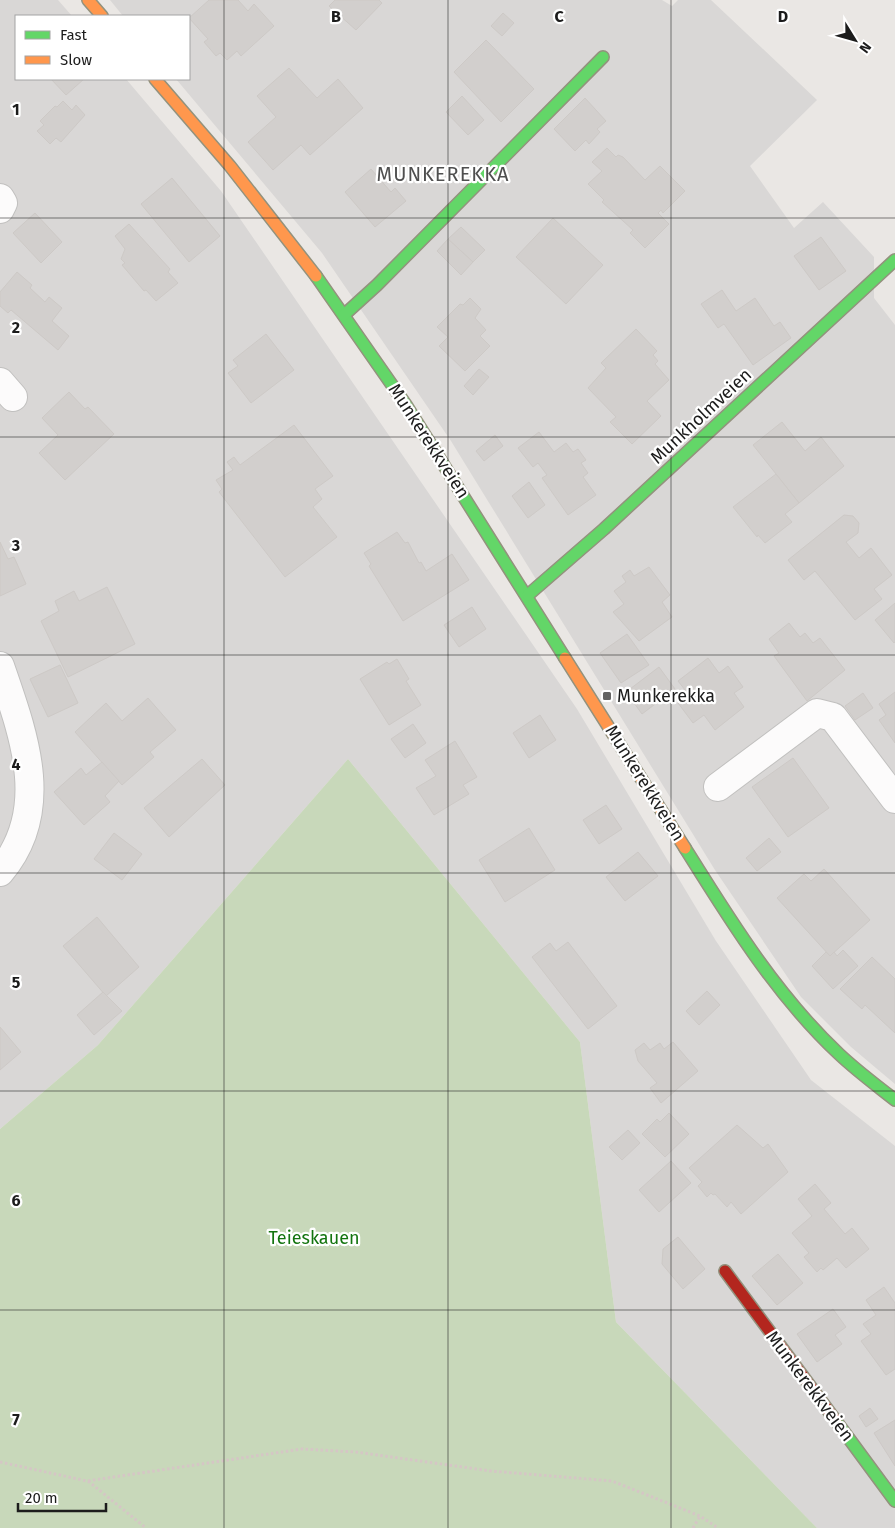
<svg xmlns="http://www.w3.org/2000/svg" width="895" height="1528" viewBox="0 0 895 1528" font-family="'Fira Sans',sans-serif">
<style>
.residential{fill:#d9d7d6}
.forest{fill:#c8d8ba}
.building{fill:#d2cfcd;stroke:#cdc9c6}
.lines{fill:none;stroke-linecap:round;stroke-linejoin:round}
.street-casing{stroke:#c1c0bf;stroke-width:30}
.fast-casing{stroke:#93927d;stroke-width:14}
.slow-casing{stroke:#93927d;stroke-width:14}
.jam-casing{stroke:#93927d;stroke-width:14}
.path{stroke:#d5c6c5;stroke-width:3;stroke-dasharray:2.5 2.5;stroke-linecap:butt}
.street{stroke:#fcfbfb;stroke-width:28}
.fast{stroke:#63d668;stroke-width:11}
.slow{stroke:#ff974d;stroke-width:11}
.jam{stroke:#b3261e;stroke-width:11}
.grid{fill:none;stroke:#1c1c1c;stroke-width:1;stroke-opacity:0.55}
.poi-dot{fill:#646362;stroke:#fff;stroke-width:2}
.labels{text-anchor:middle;stroke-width:4.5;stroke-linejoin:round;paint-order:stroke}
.street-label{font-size:18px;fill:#1c1c1c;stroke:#fff}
.poi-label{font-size:18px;fill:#1c1c1c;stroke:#fff;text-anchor:start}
.park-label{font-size:18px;fill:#13740f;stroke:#fff}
.quarter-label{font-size:20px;letter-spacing:1px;fill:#4f4f4f;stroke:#fff}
.grid-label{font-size:16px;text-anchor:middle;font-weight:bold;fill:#1c1c1c;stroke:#fff;stroke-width:4.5;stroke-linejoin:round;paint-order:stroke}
</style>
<rect width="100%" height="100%" fill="#eae7e4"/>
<g class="residential">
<path d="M0 0H58L72 16H16V79H126L221 191 577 709 716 941 811 1080 895 1146V1528H817L616 1322 580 1042 348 759 98 1045 0 1129Z"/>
<path d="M110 0H662L672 6 678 0H711L817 100 750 166 794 228 823 202 874 257V298L895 325V1084L851 1047 801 997 715 870 451 441 322 253 176 79H189V16H123Z"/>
</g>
<path class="forest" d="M348 759 580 1042 616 1322 817 1528H0V1129L98 1045Z"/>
<g class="building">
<path d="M209 0H238L248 11 254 4 274 26 241 56 237 51 227 60 220 53 216 56 204 42 208 39 189 18Z"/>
<path d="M335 0H379L382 3 356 30 329 6Z"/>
<path d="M503 13 514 23 502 36 491 26Z"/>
<path d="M486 40 534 89 501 122 454 72Z"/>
<path d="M289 68 317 98 338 79 363 108 310 155 301 145 273 170 248 142 276 117 257 96Z"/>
<path d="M51 79H84L66 95Z"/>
<path d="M462 96 484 120 468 135 446 112Z"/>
<path d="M585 98 606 121 597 129 600 132 589 144 586 140 575 151 554 129Z"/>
<path d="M63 101 72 110 76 105 85 115 61 142 56 138 50 144 37 131 44 125 40 121 55 106 57 107Z"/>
<path d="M607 148 616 157 618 155 623 157 645 180 660 166 685 191 663 213 661 210 658 213 669 224 645 248 630 233 633 230 602 202 604 200 588 184 602 171 592 162Z"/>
<path d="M371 169 391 192 395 188 406 201 375 227 345 192Z"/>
<path d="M172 178 220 236 189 262 141 204Z"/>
<path d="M35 213 62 242 41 263 13 233Z"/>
<path d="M553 218 603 265 566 304 516 257Z"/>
<path d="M129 224 170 269 168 272 178 283 156 301 146 290 144 291 122 265 125 263 121 259 125 249 115 236Z"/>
<path d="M461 227 485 250 473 262 448 239Z"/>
<path d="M821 237 846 271 819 290 794 256Z"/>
<path d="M448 239 473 262 461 275 437 251Z"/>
<path d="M17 272 32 285 30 288 45 302 49 297 62 308 52 321 69 336 58 350 11 310 8 313 0 306V292Z"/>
<path d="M722 290 736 311 755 298 774 326 780 322 791 338 753 365 724 324 718 328 701 304Z"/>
<path d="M470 298 481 309 475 318 486 330 480 336 490 346 465 371 439 346 448 337 437 327 460 304 463 305Z"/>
<path d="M636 329 657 351 653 355 658 361 655 364 669 380 647 401 661 416 632 444 610 422 616 417 588 388 606 368 601 363Z"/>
<path d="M266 334 294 370 251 403 228 373 238 366 233 360Z"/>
<path d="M479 369 489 377 473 395 464 386Z"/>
<path d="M69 392 85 409 88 407 114 434 65 480 39 453 58 435 42 418Z"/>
<path d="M782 422 805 451 821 437 844 466 799 503 753 445Z"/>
<path d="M294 425 333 476 315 489 322 499 313 507 337 537 285 577 219 492 222 489 216 480 233 470 227 462 234 457 240 465Z"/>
<path d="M539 432 554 452 566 443 573 452 578 449 586 460 581 463 588 473 583 477 596 495 568 515 542 478 547 475 538 463 533 467 518 448Z"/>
<path d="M495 435 503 446 484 461 476 451Z"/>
<path d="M776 474 799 503 785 514 792 522 765 543 758 535 757 537 733 507Z"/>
<path d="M529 482 545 505 528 518 512 496Z"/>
<path d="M844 515 853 516 859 523 858 533 846 542 859 558 871 548 892 575 874 589 882 599 855 620 815 571 804 580 788 560Z"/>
<path d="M397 532 405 543 408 542 419 563 421 562 426 571 452 554 469 580 403 621 369 566 371 564 364 553Z"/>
<path d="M0 542 8 559 14 557 26 584 0 596Z"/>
<path d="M649 567 670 595 662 602 672 617 639 641 613 612 624 604 614 591 626 582 622 576 630 570 634 576Z"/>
<path d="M107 587 135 644 68 677 41 621 59 611 55 601 74 591 79 601Z"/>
<path d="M895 603V642L894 643 875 620Z"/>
<path d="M472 607 486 629 459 647 444 625Z"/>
<path d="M789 623 800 637 805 633 813 643 820 638 845 670 807 701 774 656 779 653 769 639Z"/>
<path d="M627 634 649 665 621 683 600 653Z"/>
<path d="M708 658 719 673 728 666 743 687 734 693 744 707 715 730 704 715 693 723 678 703 689 695 678 681Z"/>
<path d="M397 659 409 679 406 681 421 705 389 725 360 679 387 662 389 664Z"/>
<path d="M60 665 78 703 48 717 30 679Z"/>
<path d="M659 667 675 689 642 714 626 692Z"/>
<path d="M895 692V743L879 720 886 715 879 704Z"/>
<path d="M863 693 873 708 855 720 845 706Z"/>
<path d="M148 698 176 730 150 752 154 757 122 785 75 732 106 703 122 721Z"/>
<path d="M540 715 556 740 529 758 513 733Z"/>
<path d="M413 724 426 743 405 758 391 739Z"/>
<path d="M455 741 477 777 463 785 469 794 434 815 416 788 436 776 425 760Z"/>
<path d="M793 758 829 808 788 837 752 787Z"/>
<path d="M202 759 225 785 169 837 144 808Z"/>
<path d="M102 762 119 781 105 796 110 802 84 825 54 792 81 768 86 775Z"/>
<path d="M606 805 622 829 599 844 583 820Z"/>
<path d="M529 828 555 870 505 902 479 860Z"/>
<path d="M114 833 142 854 122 880 94 859Z"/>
<path d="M769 838 781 852 757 871 746 858Z"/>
<path d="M638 852 658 876 625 901 606 877Z"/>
<path d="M824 869 870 920 830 956 777 898 804 874 811 881Z"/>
<path d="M97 917 139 967 106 996 63 946Z"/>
<path d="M568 942 617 1006 588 1029 532 957 550 943 556 951Z"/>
<path d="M843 950 858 966 833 989 812 966 826 952 830 956 834 952 837 956Z"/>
<path d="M872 957 895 979V1033L865 1005 862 1009 840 989Z"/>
<path d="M707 991 720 1005 699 1025 686 1011Z"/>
<path d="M103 992 122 1011 94 1035 77 1015Z"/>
<path d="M0 1027 21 1052 0 1070Z"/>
<path d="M673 1042 698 1071 661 1103 650 1088 657 1083 638 1061 635 1050 644 1043 650 1050 660 1043 664 1049Z"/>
<path d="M669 1113 689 1134 665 1157 642 1134 657 1119 660 1122Z"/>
<path d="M737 1125 763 1148 768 1144 788 1172 741 1214 731 1202 727 1207 715 1194 713 1195 711 1193 707 1197 698 1186 702 1182 689 1168Z"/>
<path d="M628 1130 640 1143 622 1160 609 1147Z"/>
<path d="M671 1161 691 1183 659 1212 639 1190Z"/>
<path d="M815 1184 831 1203 824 1209 845 1234 852 1228 869 1249 846 1268 837 1258 823 1270 821 1268 817 1272 804 1257 809 1253 792 1233 812 1216 798 1199Z"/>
<path d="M678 1237 705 1269 683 1289 662 1264 663 1249Z"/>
<path d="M778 1254 803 1283 777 1305 752 1276Z"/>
<path d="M884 1287 895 1303V1369L886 1375 861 1341 871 1334 863 1324 876 1315 866 1300Z"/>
<path d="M833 1309 846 1327 835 1335 842 1344 817 1362 797 1334Z"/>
<path d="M870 1408 878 1419 866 1427 859 1416Z"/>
<path d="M895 1420V1466L874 1433Z"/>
</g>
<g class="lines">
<g class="street-casing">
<g id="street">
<path d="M0 198 3 203 0 209"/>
<path d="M0 382 13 397"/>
<path d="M0 666C23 733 53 810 0 872"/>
<path d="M718 787 817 713 833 717 895 799"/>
</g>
</g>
<g class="fast-casing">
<g id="fast">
<path d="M316 276 406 405 565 658"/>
<path d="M344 315 377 285 603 57"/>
<path d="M528 595 604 529 895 260"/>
<path d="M685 848C730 920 776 995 839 1054 857 1071 876 1085 895 1100"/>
<path d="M836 1421 895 1501"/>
</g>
</g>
<g class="slow-casing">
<g id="slow">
<path d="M88 0 102 16"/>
<path d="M155 79 230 166 316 276"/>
<path d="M565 658 685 848"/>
</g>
</g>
<g class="jam-casing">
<path id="jam" d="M725 1271 836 1421"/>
</g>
<g class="path">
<path d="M0 1462 87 1481 302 1449 356 1452 491 1471 612 1481 700 1516 718 1528"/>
<path d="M88 1481 146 1528"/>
<path d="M693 1528 700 1516"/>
</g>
<use href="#street" class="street"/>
<use href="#fast" class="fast"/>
<use href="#slow" class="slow"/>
<use href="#jam" class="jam"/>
</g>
<path class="grid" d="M224 0V1528M448 0V1528M671 0V1528M0 218H895M0 437H895M0 655H895M0 873H895M0 1091H895M0 1310H895"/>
<rect class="poi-dot" x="602" y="691" width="10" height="10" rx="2.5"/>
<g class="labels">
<g class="street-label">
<text transform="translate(701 416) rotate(-43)" y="6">Munkholmveien</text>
<text transform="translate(429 441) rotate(57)" y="6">Munkerekkveien</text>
<text transform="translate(645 783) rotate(58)" y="6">Munkerekkveien</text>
<text transform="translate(810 1386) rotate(53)" y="6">Munkerekkveien</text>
</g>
<g class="poi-label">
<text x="617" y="702">Munkerekka</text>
</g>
<g class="park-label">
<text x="314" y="1244">Teieskauen</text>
</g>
<g class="quarter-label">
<text x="443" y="181">MUNKEREKKA</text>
</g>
</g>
<g class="grid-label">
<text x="336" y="22">B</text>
<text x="559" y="22">C</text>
<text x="783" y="22">D</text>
<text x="16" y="115">1</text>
<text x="16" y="333">2</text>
<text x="16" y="551">3</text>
<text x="16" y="770">4</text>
<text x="16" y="988">5</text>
<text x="16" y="1206">6</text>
<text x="16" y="1425">7</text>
</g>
<rect x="15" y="15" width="175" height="65" fill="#ffffff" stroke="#a4a4a4"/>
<rect x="25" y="31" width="25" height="8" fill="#63d668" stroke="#a4a4a4"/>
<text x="60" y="40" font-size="15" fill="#1c1c1c">Fast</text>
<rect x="25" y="56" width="25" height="8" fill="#ff974d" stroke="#a4a4a4"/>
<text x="60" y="65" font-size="15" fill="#1c1c1c">Slow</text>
<g transform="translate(855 40) rotate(127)" stroke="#ffffff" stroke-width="4" paint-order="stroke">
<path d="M0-4L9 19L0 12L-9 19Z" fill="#1c1c1c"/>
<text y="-8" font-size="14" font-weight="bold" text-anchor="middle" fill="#1c1c1c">N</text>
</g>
<path d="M18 1503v8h88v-8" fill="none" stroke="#1c1c1c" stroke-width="2.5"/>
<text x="25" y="1503" font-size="15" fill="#1c1c1c" stroke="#ffffff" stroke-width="4" paint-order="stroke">20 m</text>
</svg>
